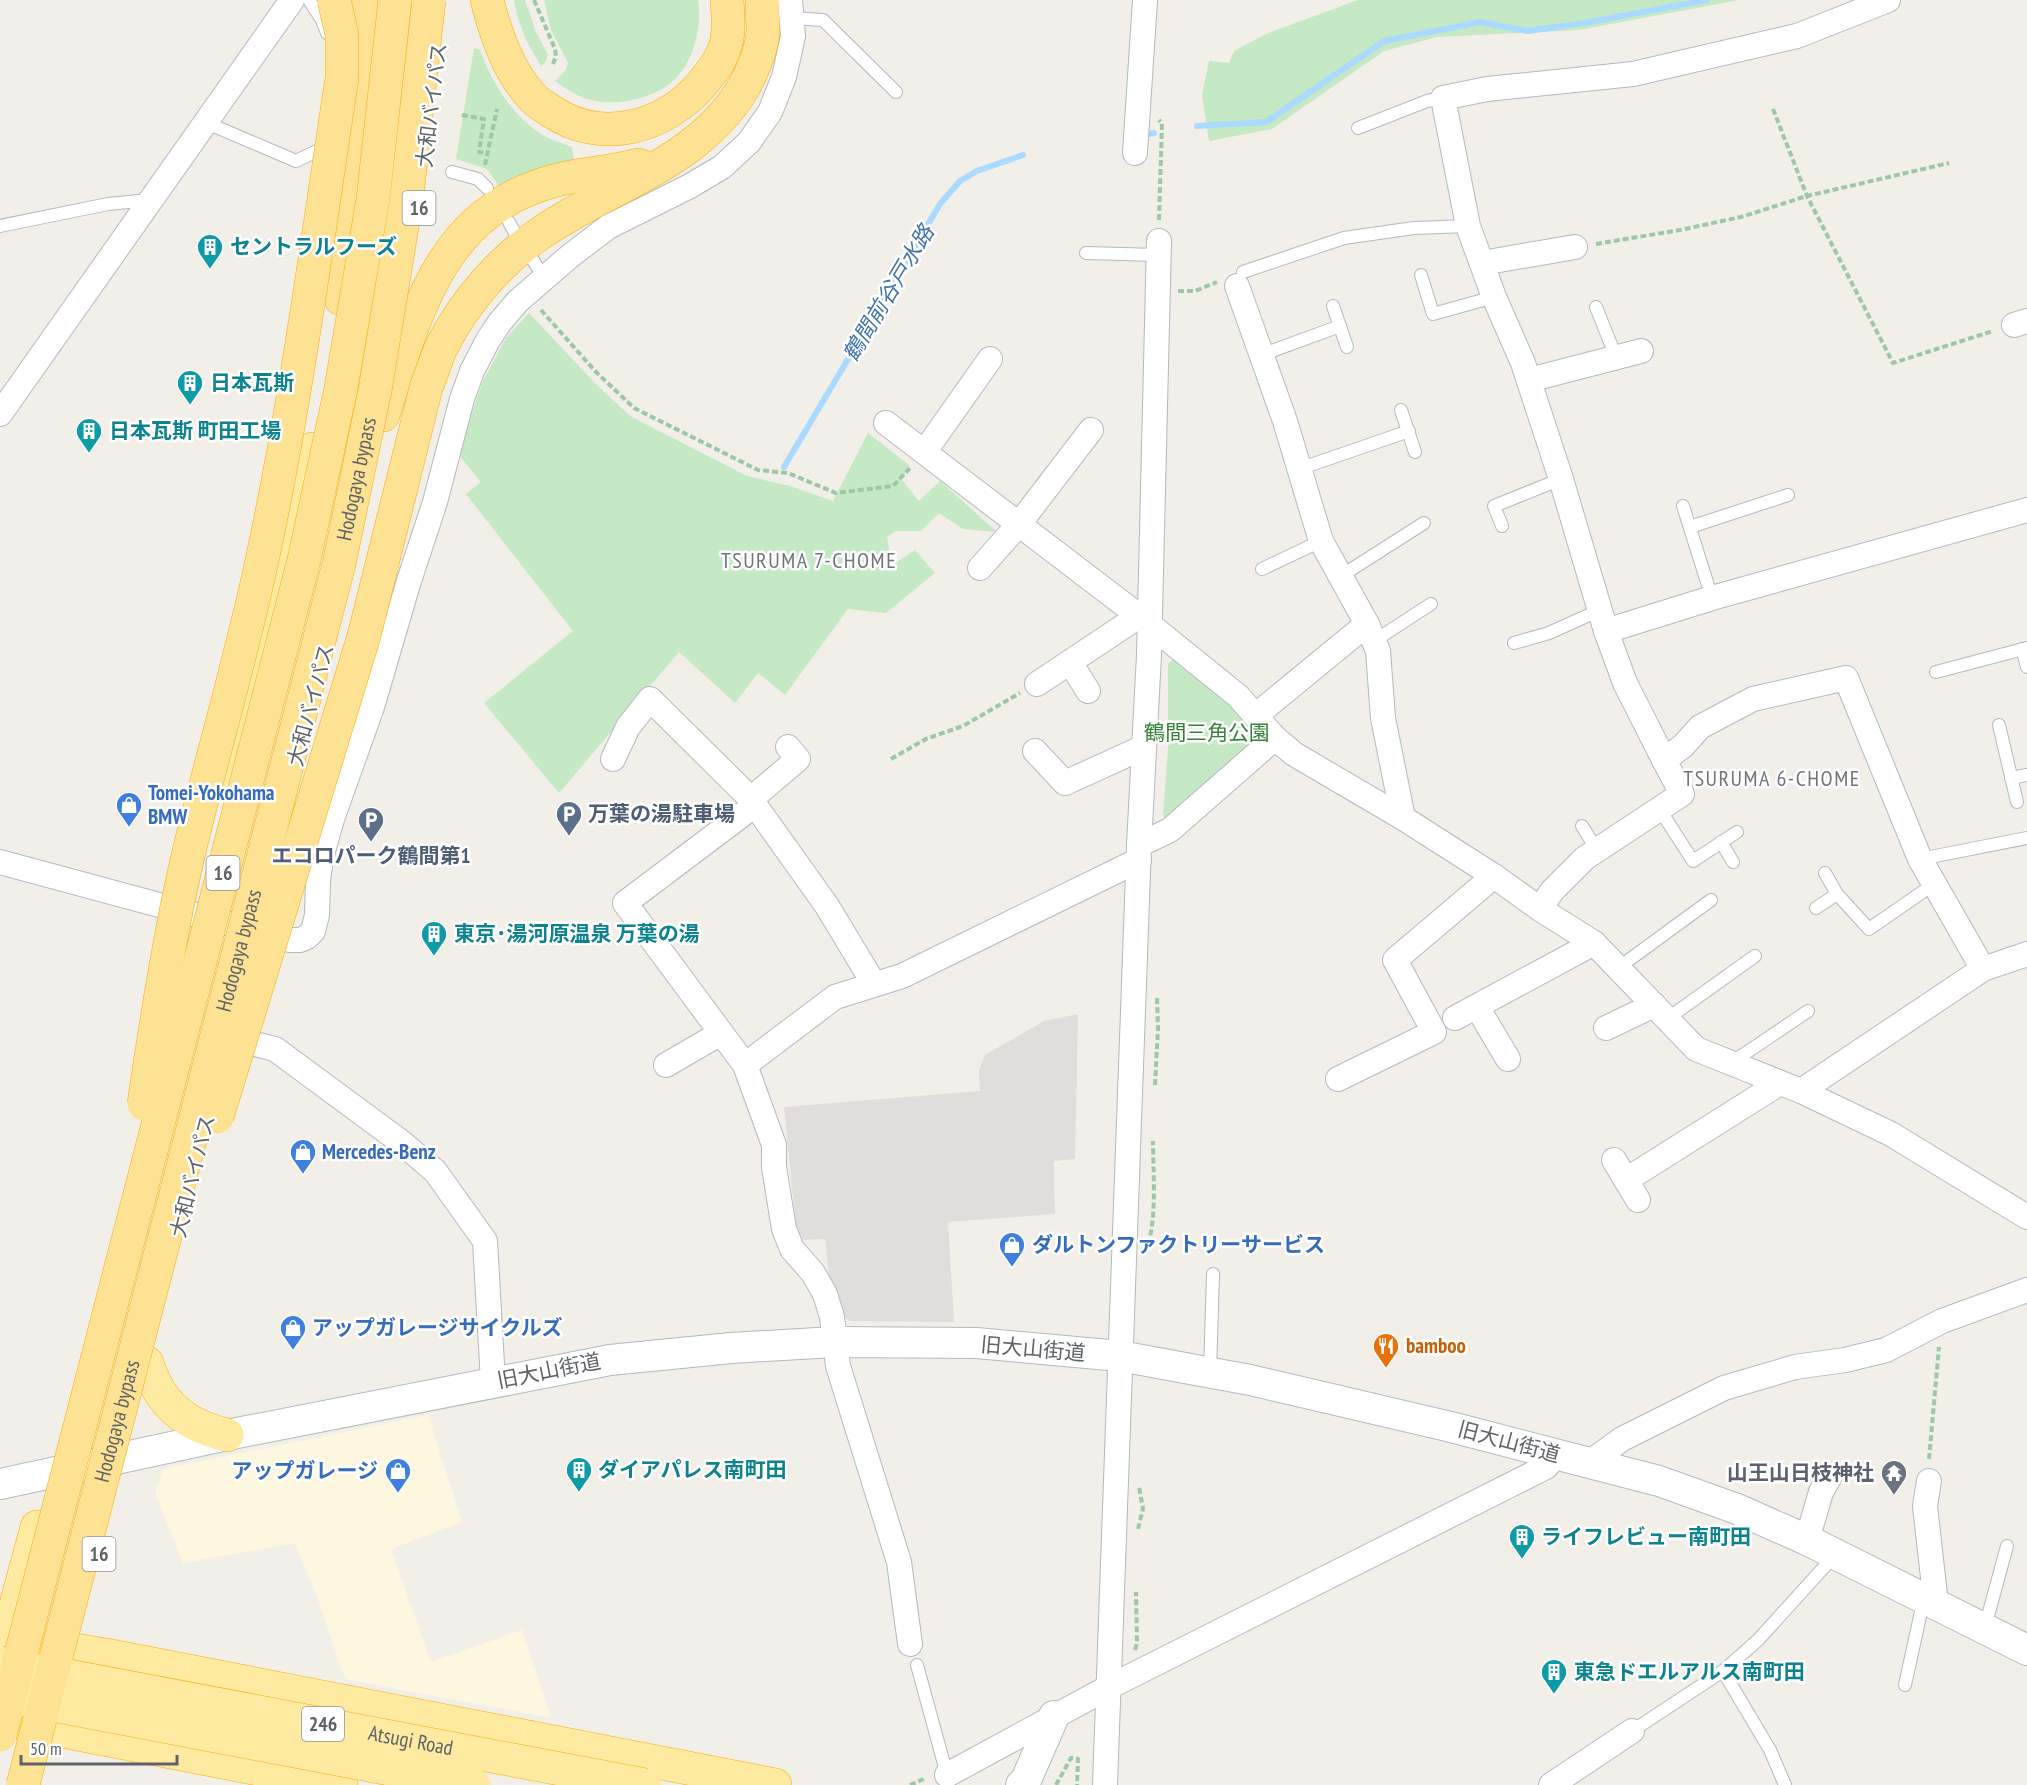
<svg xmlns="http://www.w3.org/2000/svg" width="2027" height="1785" viewBox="0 0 2027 1785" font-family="'PT Sans Narrow','Noto Sans JP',sans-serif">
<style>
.commercial{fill:#fef7e0}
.industrial{fill:#e0deda}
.green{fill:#c5e8c5}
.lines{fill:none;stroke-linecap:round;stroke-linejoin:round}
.stream{stroke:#aadaff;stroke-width:6}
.service-casing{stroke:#b5b8bc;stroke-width:14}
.minor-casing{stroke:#b5b8bc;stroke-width:26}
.tertiary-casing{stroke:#b5b8bc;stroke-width:32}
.trunk-casing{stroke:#f9ab00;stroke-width:34}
.motorway-casing{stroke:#f9ab00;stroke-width:34}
.path{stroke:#9cc7a9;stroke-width:4;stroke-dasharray:6 3;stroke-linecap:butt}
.service{stroke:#fff;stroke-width:12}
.minor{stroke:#fff;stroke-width:24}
.tertiary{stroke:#fff;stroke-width:30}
.trunk{stroke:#feeaa1;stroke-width:33}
.motorway{stroke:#fde293;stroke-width:33}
.trunk-bridge-casing{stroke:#f9ab00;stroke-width:34;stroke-linecap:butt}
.motorway-bridge-casing{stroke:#f9ab00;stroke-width:34;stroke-linecap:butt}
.trunk-bridge{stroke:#feeaa1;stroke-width:33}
.motorway-bridge{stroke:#fde293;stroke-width:33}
.labels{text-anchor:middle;stroke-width:5;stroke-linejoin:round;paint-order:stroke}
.shield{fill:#fff;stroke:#8f9295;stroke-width:1.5}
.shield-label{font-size:20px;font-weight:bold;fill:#5f6368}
.street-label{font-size:21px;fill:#5f6368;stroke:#fff}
.culture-label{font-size:21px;font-weight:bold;fill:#0d838f;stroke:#fff;text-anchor:start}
.park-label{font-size:21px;fill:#348238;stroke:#fff}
.shop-label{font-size:21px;font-weight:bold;fill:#366cbe;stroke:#fff;text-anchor:start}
.service-label{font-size:21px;font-weight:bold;fill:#4e5e75;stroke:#fff;text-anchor:start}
.food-label{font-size:21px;font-weight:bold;fill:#c56008;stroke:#fff;text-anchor:start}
.worship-label{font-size:21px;font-weight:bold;fill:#5b616d;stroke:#fff;text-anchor:end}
.water-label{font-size:22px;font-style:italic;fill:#4174aa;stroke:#fff}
.neighbourhood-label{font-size:22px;letter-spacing:1.5px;fill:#70757a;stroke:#fff}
</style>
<rect width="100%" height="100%" fill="#f1efe8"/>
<path class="commercial" d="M428 1415 462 1522 391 1549 431 1662 522 1630 551 1718 345 1679 317 1597 295 1543 183 1563 155 1492 163 1469Z"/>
<path class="industrial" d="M1078 1014 1075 1159 1054 1161 1055 1214 948 1222 954 1322 850 1321 845 1317 830 1284 825 1239 803 1240 796 1227 784 1107 980 1091 979 1070 985 1055 1044 1021Z"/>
<g class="green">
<path d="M514 0H525L536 32 548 55 545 63 541 66C527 43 519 27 514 0Z"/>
<path d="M544 0H698C702 26 695 57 677 77 659 97 621 106 595 101 579 98 568 90 555 81L566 70 568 63 551 30Z"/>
<path d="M1358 0H1739L1579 30 1437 37 1384 51 1272 129 1209 141 1202 95 1209 61 1229 63 1234 51 1266 34Z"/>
<path d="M474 48 480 50C492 83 511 114 541 134 550 140 562 143 572 147L574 163 500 188 487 169 456 159Z"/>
<path d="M529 313 595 383 630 416 747 476 790 486 833 501 868 433 909 465 902 480 919 501 940 481 997 532 963 529 939 513 921 531H896L887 537 892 565 915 550 935 573 886 613 848 609 785 695 758 673 735 703 679 652 559 793 484 703 573 631 466 494 481 482 458 454 482 383 506 338Z"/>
<path d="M1176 657 1232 702 1256 731 1257 742 1166 824 1163 815 1168 750V664Z"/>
</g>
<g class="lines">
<g class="stream">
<path d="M1197 126 1266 122 1384 41 1480 22 1528 31 1584 23 1707 0"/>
<path d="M1145 135 1154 133"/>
<path d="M784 467 940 204 960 181 977 171 1023 155"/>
</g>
<g class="service-casing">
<g id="service">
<path d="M309 0 322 20 327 33"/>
<path d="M793 18 823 20 896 92"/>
<path d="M207 123 296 161 319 150 329 151"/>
<path d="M1358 128 1427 101 1443 98"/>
<path d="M452 172 478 179 487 188"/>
<path d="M509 222 515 233"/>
<path d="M0 226 108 204 149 200"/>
<path d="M1086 253 1158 255"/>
<path d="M532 259 544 277"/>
<path d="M1243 272 1344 238 1414 228 1468 226"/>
<path d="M1421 275 1433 314 1494 297"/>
<path d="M1333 306 1347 347"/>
<path d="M1596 307 1616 357"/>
<path d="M1261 355 1340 326"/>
<path d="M1401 410 1415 452"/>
<path d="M1299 469 1409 431"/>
<path d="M1683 506 1712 598"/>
<path d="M1502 526 1494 506 1561 479"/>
<path d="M1690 527 1788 495"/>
<path d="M1262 569 1321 541"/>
<path d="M1341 576 1424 523"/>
<path d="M1374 641 1431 604"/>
<path d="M1514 643 1549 633 1600 610"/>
<path d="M2022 649 2027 667"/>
<path d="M1936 672 2027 648"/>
<path d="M1999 725 2017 802"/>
<path d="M2011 778 2027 775"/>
<path d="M1660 810 1693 861 1737 832"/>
<path d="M1582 826 1597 850"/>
<path d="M1721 842 1733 862"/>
<path d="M1920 859 2027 838"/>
<path d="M1825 873 1837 894 1869 929 1934 884"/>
<path d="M1816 908 1837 894"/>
<path d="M1618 968 1711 900"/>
<path d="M1667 1019 1755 956"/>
<path d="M1731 1063 1808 1011"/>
<path d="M1210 1371 1213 1274"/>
<path d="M1985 1627 2007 1546"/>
<path d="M917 1665 947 1775"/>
<path d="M1723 1671 1770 1750 1785 1785"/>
<path d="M1905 1685 1924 1598"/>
<path d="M1632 1731 1723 1671 1758 1640 1836 1554"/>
</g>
</g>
<g class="minor-casing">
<g id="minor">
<path d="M1888 0 1797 36 1633 74 1487 89 1443 98 1468 226 1494 297 1523 363 1561 479 1606 631 1712 598 2027 510"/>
<path d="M1135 153 1145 0"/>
<path d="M1482 263 1575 247"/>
<path d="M1237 286 1285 421 1321 541 1367 624 1378 651 1383 718 1403 818"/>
<path d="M2014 325 2027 321"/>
<path d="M1529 380 1641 351"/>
<path d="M0 414 292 0"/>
<path d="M886 423 1139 616 1238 696 1275 738 1294 754 1403 818 1494 876 1540 909 1594 943 1696 1049 1801 1091 1891 1134 2027 1217"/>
<path d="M925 451 990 359"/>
<path d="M980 568 1019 524 1091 430"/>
<path d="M1606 631 1625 683 1664 760"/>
<path d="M1070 662 1088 691"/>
<path d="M1037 684 1139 616"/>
<path d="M1255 716 1367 624"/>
<path d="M1035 751 1065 783 1144 747"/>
<path d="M613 759 628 727 650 699 750 798 827 906 874 984"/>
<path d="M751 799 798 759 788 747"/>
<path d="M755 805 625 903 745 1065 774 1145V1167L784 1229 792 1249 813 1273 825 1294 832 1317 838 1366 899 1562 910 1644"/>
<path d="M1139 845 1170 830 1275 738"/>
<path d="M0 862 289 940H300L307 937 313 931 317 915 318 881 321 858 332 819 372 707 408 584 435 502 462 399 472 371 488 340 500 322 518 301 570 256 608 227 690 186 722 167 749 142 770 112 784 77 793 36 790 0"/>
<path d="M1540 909 1552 891 1585 858 1682 794 1664 760 1683 746 1700 727 1753 699 1846 678 1920 859 1983 969"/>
<path d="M1477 1007 1508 1059"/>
<path d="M1455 1018 1594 943"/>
<path d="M1606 1028 1654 1005"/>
<path d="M227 1037 275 1049 401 1142 435 1171 485 1241 493 1382"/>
<path d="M666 1065 721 1033"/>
<path d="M745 1065 835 997 902 976 1139 860"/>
<path d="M1338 1079 1434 1032 1395 960 1494 876"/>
<path d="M1801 1091 1983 969 2027 954"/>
<path d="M1614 1160 1638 1200"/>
<path d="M1626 1180 1780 1083"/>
<path d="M1589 1463 1622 1439 1724 1388 1795 1367 1845 1360 1886 1350 1942 1321 2027 1290"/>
<path d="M1929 1481 1925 1506 1936 1604"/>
<path d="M1807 1540 1821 1492 1829 1478"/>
<path d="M947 1775 1109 1687 1546 1467 1557 1454"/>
<path d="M1105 1785 1139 845 1149 655 1159 241"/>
<path d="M1551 1785 1632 1731"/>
</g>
</g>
<g class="tertiary-casing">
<g id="tertiary">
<path d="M0 1484 227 1435 610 1360 731 1348 834 1342 976 1343 1120 1356 1250 1380 1451 1427 1659 1481 1737 1509 1807 1540 2027 1650"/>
<path d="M1021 1785 1026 1780 1054 1716"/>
</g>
</g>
<g class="trunk-casing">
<g id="trunk">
<path d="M231 777 312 449"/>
<path d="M147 1363C160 1405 185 1425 227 1435"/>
<path d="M0 1637 111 1656 775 1785"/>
<path d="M0 1664 37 1527"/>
<path d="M0 1719 341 1785"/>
</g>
</g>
<g class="motorway-casing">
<g id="motorway">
<path d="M487 0C496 35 508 71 533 98 538 103 545 107 551 111 601 145 664 128 702 84 710 74 719 63 724 50 730 34 728 16 727 0"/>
<path d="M341 299C345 253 348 207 354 161 360 108 373 53 363 0"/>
<path d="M450 331C472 294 499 263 535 237 607 185 709 162 750 75 756 62 762 46 763 32 763 21 762 11 762 0"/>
<path d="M383 415C415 317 438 214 550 182 579 173 610 173 639 165"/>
</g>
</g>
<g class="path">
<path d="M534 0 555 49 556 56 553 64"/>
<path d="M1773 109 1807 196 1893 363 1993 331"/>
<path d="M462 115 484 119 479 152 488 154"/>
<path d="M485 165 497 109"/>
<path d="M1159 220 1162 123 1159 120"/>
<path d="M1596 244 1680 230 1741 217 1807 196 1949 163"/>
<path d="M1178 291H1195L1217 282"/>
<path d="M541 310 595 371 634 408 758 470 788 473 836 493 893 486 910 468"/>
<path d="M891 759 926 739 963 726 1020 693"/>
<path d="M1155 1085 1158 1029 1157 997"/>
<path d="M1148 1244C1157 1218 1153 1168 1153 1141"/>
<path d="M1929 1459 1939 1347"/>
<path d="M1138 1529 1143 1509 1139 1487"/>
<path d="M1135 1650 1137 1643 1136 1592"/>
<path d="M910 1785 926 1778"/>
<path d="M1056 1785 1071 1758 1078 1759 1077 1785"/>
</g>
<use href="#service" class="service"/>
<use href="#minor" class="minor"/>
<use href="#tertiary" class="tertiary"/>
<use href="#trunk" class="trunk"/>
<use href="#motorway" class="motorway"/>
<g class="trunk-bridge-casing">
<g id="trunk-bridge">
<path id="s1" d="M0 1663 645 1785"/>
<path d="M0 1695 474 1785"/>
</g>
</g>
<g class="motorway-bridge-casing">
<g id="motorway-bridge">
<path d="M144 1104C156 1021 169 937 188 856 211 759 240 663 261 565 296 404 317 241 342 78V35L334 0"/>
<path d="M217 1117 364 636 426 388 440 350 450 331"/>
<path d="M0 1735 304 560 341 388 373 199 395 0"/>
<path id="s2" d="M23 1785 339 564 375 390 406 203 429 0"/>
</g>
</g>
<use href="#trunk-bridge" class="trunk-bridge"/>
<use href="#motorway-bridge" class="motorway-bridge"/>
</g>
<defs>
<g id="building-pin" transform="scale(1.35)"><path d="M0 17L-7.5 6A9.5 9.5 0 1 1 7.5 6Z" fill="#0f9aa8" stroke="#fff"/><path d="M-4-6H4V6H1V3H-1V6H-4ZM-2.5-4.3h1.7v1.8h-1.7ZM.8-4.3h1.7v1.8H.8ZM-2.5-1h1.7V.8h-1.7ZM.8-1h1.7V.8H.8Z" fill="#fff"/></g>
<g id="shop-pin" transform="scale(1.35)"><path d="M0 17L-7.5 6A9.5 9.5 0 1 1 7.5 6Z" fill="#3f7fe0" stroke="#fff"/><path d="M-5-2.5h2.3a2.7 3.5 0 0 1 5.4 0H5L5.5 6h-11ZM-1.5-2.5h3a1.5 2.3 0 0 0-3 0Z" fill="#fff"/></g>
<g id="parking-pin" transform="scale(1.35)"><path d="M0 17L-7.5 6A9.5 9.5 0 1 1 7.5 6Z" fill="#5c6f8a" stroke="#fff"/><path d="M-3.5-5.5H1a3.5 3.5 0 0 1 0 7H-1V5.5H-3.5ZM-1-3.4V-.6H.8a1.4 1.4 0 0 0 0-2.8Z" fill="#fff"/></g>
<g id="restaurant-pin" transform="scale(1.35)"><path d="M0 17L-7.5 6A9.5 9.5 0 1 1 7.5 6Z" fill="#e8710a" stroke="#fff"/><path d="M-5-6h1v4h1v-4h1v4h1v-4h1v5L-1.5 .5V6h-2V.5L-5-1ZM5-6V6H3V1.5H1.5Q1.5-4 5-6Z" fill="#fff"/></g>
<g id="temple-pin" transform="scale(1.35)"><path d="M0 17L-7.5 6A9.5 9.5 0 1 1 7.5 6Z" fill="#6b7280" stroke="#fff"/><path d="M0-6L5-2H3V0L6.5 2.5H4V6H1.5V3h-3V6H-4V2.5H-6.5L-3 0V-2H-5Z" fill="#fff"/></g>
</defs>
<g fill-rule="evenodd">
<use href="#building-pin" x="210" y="247"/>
<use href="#building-pin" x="190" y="383"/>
<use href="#building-pin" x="89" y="431"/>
<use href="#shop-pin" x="129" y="805"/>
<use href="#parking-pin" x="569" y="814"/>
<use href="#parking-pin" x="371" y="820"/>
<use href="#building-pin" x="434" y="934"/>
<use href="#shop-pin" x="303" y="1152"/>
<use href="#shop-pin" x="1012" y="1245"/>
<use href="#shop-pin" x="293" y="1328"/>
<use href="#restaurant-pin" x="1386" y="1346"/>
<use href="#building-pin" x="579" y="1470"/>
<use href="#shop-pin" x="398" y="1471"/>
<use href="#temple-pin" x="1894" y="1473"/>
<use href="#building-pin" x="1522" y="1537"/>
<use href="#building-pin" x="1554" y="1672"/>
</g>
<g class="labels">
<g class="shield">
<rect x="402.5" y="191" width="33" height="34" rx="4.5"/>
<rect x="206.5" y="856" width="33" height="34" rx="4.5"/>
<rect x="82.5" y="1537" width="33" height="34" rx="4.5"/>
<rect x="302" y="1707" width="42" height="34" rx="4.5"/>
</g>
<g class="shield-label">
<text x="419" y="215">16</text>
<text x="223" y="880">16</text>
<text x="99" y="1561">16</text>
<text x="323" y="1731">246</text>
</g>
<g class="street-label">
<text transform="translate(432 105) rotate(-83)" y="7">大和バイパス</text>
<text dy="7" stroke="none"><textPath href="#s2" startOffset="1348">Hodogaya bypass</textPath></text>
<text transform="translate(311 705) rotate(-75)" y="7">大和バイパス</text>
<text dy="7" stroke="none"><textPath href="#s2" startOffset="862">Hodogaya bypass</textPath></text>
<text transform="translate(193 1176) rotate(-76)" y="7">大和バイパス</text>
<text transform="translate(1033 1349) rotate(5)" y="7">旧大山街道</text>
<text transform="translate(549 1371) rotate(-11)" y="7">旧大山街道</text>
<text dy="7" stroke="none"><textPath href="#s2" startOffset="376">Hodogaya bypass</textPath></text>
<text transform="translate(1509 1442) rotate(15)" y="7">旧大山街道</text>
<text dy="7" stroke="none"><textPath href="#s1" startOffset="418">Atsugi Road</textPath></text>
</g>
<g class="culture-label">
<text x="230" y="254">セントラルフーズ</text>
<text x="210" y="390">日本瓦斯</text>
<text x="109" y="438">日本瓦斯 町田工場</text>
<text x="454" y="941">東京･湯河原温泉 万葉の湯</text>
<text x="598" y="1477">ダイアパレス南町田</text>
<text x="1541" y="1544">ライフレビュー南町田</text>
<text x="1574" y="1679">東急ドエルアルス南町田</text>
</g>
<g class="park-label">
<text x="1207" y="740">鶴間三角公園</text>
</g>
<g class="shop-label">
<text x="148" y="800">Tomei-Yokohama<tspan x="148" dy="24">BMW</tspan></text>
<text x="322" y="1159">Mercedes-Benz</text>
<text x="1032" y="1252">ダルトンファクトリーサービス</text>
<text x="312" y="1335">アップガレージサイクルズ</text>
<text x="378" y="1478" text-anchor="end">アップガレージ</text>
</g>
<g class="service-label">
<text x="588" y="821">万葉の湯駐車場</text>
<text x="371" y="863" text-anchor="middle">エコロパーク鶴間第1</text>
</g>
<g class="food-label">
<text x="1406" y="1353">bamboo</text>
</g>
<g class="worship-label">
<text x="1874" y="1480">山王山日枝神社</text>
</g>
<g class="water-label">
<text transform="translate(888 293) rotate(-59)" y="8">鶴間前谷戸水路</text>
</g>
<g class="neighbourhood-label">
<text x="809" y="568">TSURUMA 7-CHOME</text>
<text x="1772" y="786">TSURUMA 6-CHOME</text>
</g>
</g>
<path d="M21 1755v9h156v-9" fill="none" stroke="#5f6368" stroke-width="3"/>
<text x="30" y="1755" font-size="18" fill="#5f6368" stroke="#ffffff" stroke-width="4.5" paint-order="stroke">50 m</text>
</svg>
